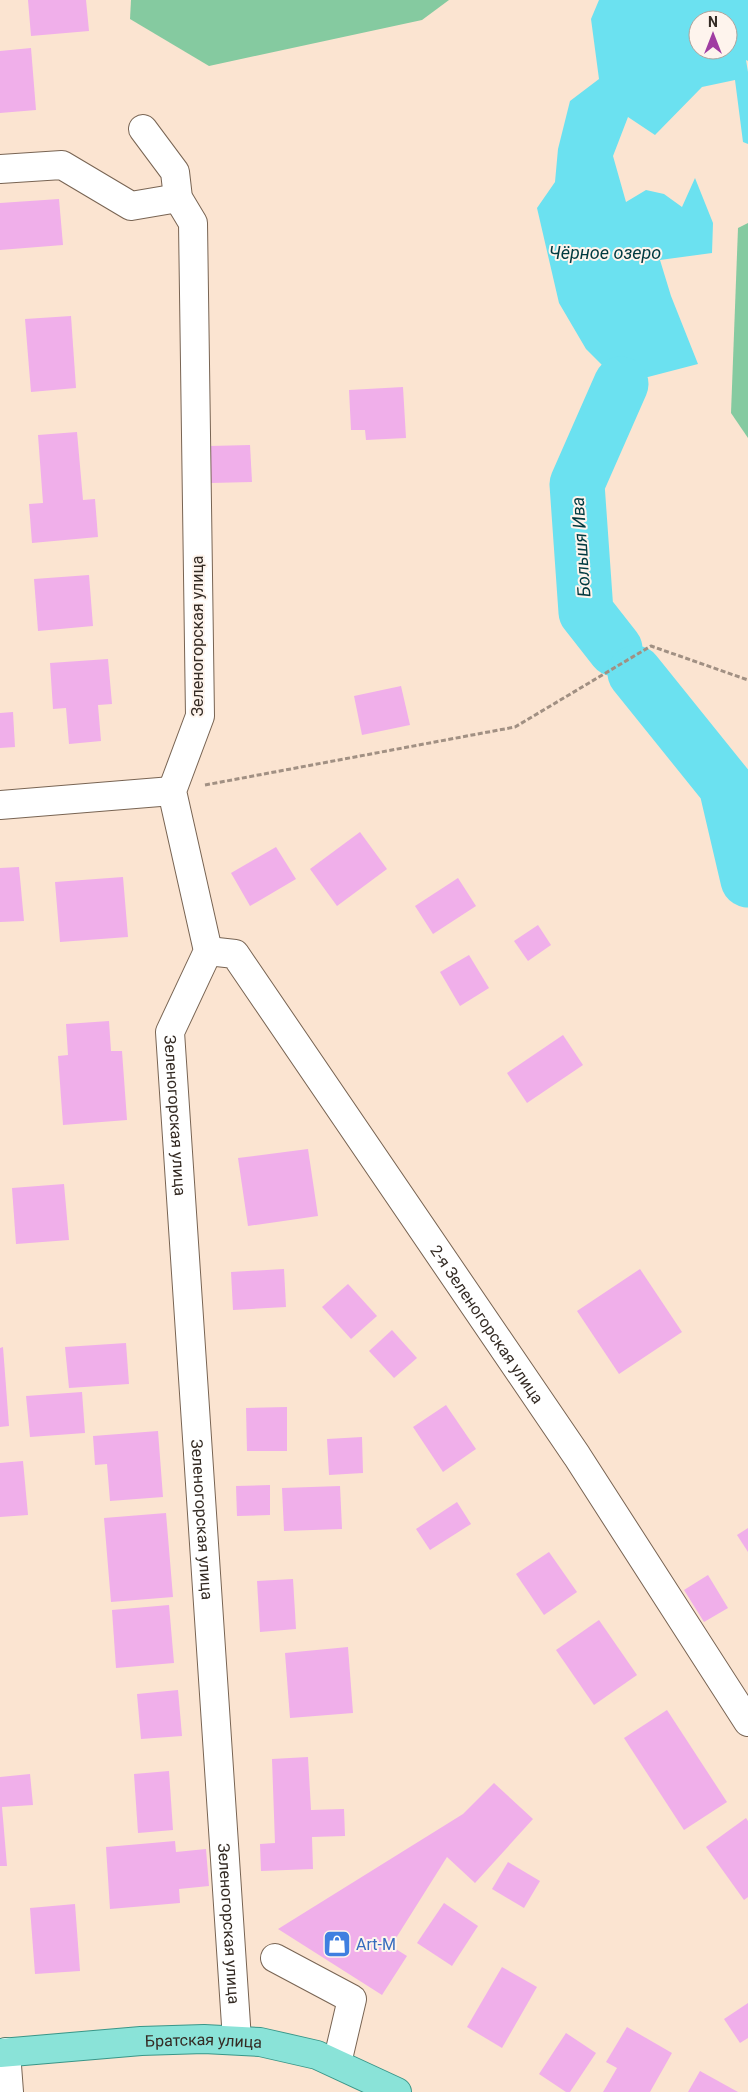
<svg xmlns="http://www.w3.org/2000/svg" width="748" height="2092" viewBox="0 0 748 2092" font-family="Roboto,sans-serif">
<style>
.green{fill:#85caa0}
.water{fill:#6be1f0;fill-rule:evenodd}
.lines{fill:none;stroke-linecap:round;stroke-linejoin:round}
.river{stroke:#6be1f0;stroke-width:55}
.building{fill:#f0afea}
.minor-casing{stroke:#786453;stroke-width:30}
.major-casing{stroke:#399688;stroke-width:30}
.path{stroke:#a19083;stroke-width:3;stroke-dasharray:5 2.5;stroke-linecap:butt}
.minor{stroke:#fff;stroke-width:28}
.major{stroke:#8ae3d8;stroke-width:28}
.labels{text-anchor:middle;stroke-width:4;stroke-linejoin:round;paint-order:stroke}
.street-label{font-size:16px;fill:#342b24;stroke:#fef4ed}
.shop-label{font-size:16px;fill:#366cbe;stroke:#fef4ed;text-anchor:start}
.water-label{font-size:18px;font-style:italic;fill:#003a40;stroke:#fef4ed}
</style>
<rect width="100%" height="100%" fill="#fbe4d1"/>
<g class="green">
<path d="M131 0H449L422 20 209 66 130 19Z"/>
<path d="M748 223V438L731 413 738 228Z"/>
</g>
<path class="water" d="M599 0H748V61L746 60 748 72V144L743 142 735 80 702 87 655 135 628 117 613 156 626 202 646 190 664 194 682 207 695 178 713 223 712 253 660 260 671 296 698 364 621 384 586 349 559 303 537 208 555 182 558 149 570 101 599 79 591 19ZM698 20H728V50H698Z"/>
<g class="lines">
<g class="river">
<path d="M615 649 586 612 577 484 621 384"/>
<path d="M635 673 726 786 748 880"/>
</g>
</g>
<g class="building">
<path d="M28 0H86L89 31 31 36Z"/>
<path d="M31 48 36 110 0 113V51Z"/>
<path d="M59 199 63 245 0 250V203Z"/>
<path d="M71 316 76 388 31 392 25 319Z"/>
<path d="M403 387 406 438 366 440 365 430H351L349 390Z"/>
<path d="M77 432 83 500 95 499 98 537 32 543 29 504 43 503 38 435Z"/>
<path d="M250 445 252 482 211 483 210 446Z"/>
<path d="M89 575 93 626 38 631 34 579Z"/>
<path d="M108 659 112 704 98 705 101 741 69 744 66 708 53 709 50 663Z"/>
<path d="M401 686 410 725 362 735 354 696Z"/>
<path d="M13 712 15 747 0 748V713Z"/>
<path d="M360 832 387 869 337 906 310 869Z"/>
<path d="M276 847 296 879 250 906 231 873Z"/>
<path d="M19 867 24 921 0 922V868Z"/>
<path d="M123 877 128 937 60 942 55 882Z"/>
<path d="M458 878 476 906 433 934 415 906Z"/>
<path d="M538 925 551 945 528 961 514 941Z"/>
<path d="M469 955 489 988 460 1006 440 972Z"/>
<path d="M109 1021 111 1051H122L127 1120 63 1125 58 1056 68 1055 66 1024Z"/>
<path d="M563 1035 583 1065 527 1103 507 1073Z"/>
<path d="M308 1149 318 1216 248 1226 238 1158Z"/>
<path d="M64 1184 69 1240 16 1244 12 1188Z"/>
<path d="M284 1269 286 1307 233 1310 231 1272Z"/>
<path d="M640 1269 682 1332 619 1374 577 1311Z"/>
<path d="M348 1284 377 1316 351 1339 322 1307Z"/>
<path d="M392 1330 417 1358 394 1378 369 1351Z"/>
<path d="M126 1343 129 1384 69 1388 65 1347Z"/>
<path d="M3 1347 9 1426 0 1427V1348Z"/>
<path d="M82 1392 85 1433 30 1437 26 1396Z"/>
<path d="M446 1405 476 1449 443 1472 413 1427Z"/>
<path d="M287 1407V1451H247L246 1408Z"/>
<path d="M158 1431 163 1497 110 1501 107 1464 95 1465 93 1436Z"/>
<path d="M362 1437 363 1473 329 1475 327 1439Z"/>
<path d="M23 1461 28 1515 0 1517V1463Z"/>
<path d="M270 1485V1515L237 1516 236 1486Z"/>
<path d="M340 1486 342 1529 284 1531 282 1488Z"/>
<path d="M457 1502 471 1524 430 1550 416 1529Z"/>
<path d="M166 1513 173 1597 111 1602 104 1518Z"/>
<path d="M748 1528V1552L737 1535Z"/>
<path d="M549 1552 577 1592 544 1615 516 1574Z"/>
<path d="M708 1575 728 1608 704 1622 684 1590Z"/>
<path d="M293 1579 296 1629 260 1632 257 1581Z"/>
<path d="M169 1605 174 1663 116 1668 112 1610Z"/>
<path d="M599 1620 637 1675 594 1705 556 1650Z"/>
<path d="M348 1647 353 1713 290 1718 285 1653Z"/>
<path d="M178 1690 182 1736 141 1739 137 1694Z"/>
<path d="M667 1710 727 1802 684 1830 624 1738Z"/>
<path d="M308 1757 311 1810 344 1809 345 1836 312 1837 313 1869 261 1871 260 1844 275 1843 272 1759Z"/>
<path d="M169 1771 173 1830 138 1833 134 1774Z"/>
<path d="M30 1774 33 1805 2 1807 7 1866H0V1777Z"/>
<path d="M494 1783 533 1819 475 1883 447 1857 391 1946 407 1956 382 1995 278 1929 463 1814Z"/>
<path d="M746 1818 748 1821V1897L744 1900 706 1847Z"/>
<path d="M175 1841 176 1852 206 1849 209 1886 179 1889 180 1903 110 1909 106 1847Z"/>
<path d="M508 1862 540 1881 524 1908 492 1889Z"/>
<path d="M444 1903 478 1926 452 1966 417 1943Z"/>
<path d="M75 1904 80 1971 35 1974 30 1908Z"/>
<path d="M502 1967 537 1987 502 2048 467 2027Z"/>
<path d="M748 2003V2038L740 2043 724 2019Z"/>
<path d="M627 2027 672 2053 650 2092H603L617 2068 606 2062Z"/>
<path d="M566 2033 596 2053 570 2092H566L539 2074Z"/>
<path d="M700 2071 738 2092H688Z"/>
</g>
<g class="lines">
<g class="minor-casing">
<g id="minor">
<path id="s1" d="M143 129 175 172 178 198 193 223 200 716 172 791 208 951 170 1032 237 2040"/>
<path d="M0 169 62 165 131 206 178 198"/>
<path d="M0 805 172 791"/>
<path id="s2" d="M208 951 235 954 577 1456 748 1722"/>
<path d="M275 1958 352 1999 337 2063"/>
<path d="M6 2052 9 2092"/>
</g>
</g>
<g class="major-casing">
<g id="major">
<path id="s3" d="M0 2053 141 2041 204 2039 260 2042 317 2055 397 2092"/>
</g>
</g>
<path class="path" d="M205 785 515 727 651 646 748 680"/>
<use href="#minor" class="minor"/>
<use href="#major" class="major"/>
</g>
<defs>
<g id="shop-square" transform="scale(1.4375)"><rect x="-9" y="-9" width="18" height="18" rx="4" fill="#3f7fe0" stroke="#fef4ed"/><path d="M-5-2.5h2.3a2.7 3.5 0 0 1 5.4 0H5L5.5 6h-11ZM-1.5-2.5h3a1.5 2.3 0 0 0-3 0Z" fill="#fff"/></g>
</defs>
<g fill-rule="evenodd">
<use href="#shop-square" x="337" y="1944"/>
</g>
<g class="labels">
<g class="street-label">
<text transform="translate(197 636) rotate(-90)" y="6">Зеленогорская улица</text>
<text dy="6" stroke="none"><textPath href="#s1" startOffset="1019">Зеленогорская улица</textPath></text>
<text dy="6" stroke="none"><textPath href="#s2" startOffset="475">2-я Зеленогорская улица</textPath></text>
<text dy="6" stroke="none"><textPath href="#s1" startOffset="1424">Зеленогорская улица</textPath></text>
<text dy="6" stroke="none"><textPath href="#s1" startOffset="1829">Зеленогорская улица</textPath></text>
<text dy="6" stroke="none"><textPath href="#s3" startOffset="204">Братская улица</textPath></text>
</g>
<g class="shop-label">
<text x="356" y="1950">Art-M</text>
</g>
<g class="water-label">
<text x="605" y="259">Чёрное озеро</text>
<text transform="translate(581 547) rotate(-94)" y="6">Большя Ива</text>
</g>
</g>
<g transform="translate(713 35)"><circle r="24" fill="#fef4ed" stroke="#ada49d"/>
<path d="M0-4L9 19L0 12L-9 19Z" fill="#a03da2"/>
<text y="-8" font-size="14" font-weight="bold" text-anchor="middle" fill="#342b24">N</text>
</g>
</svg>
